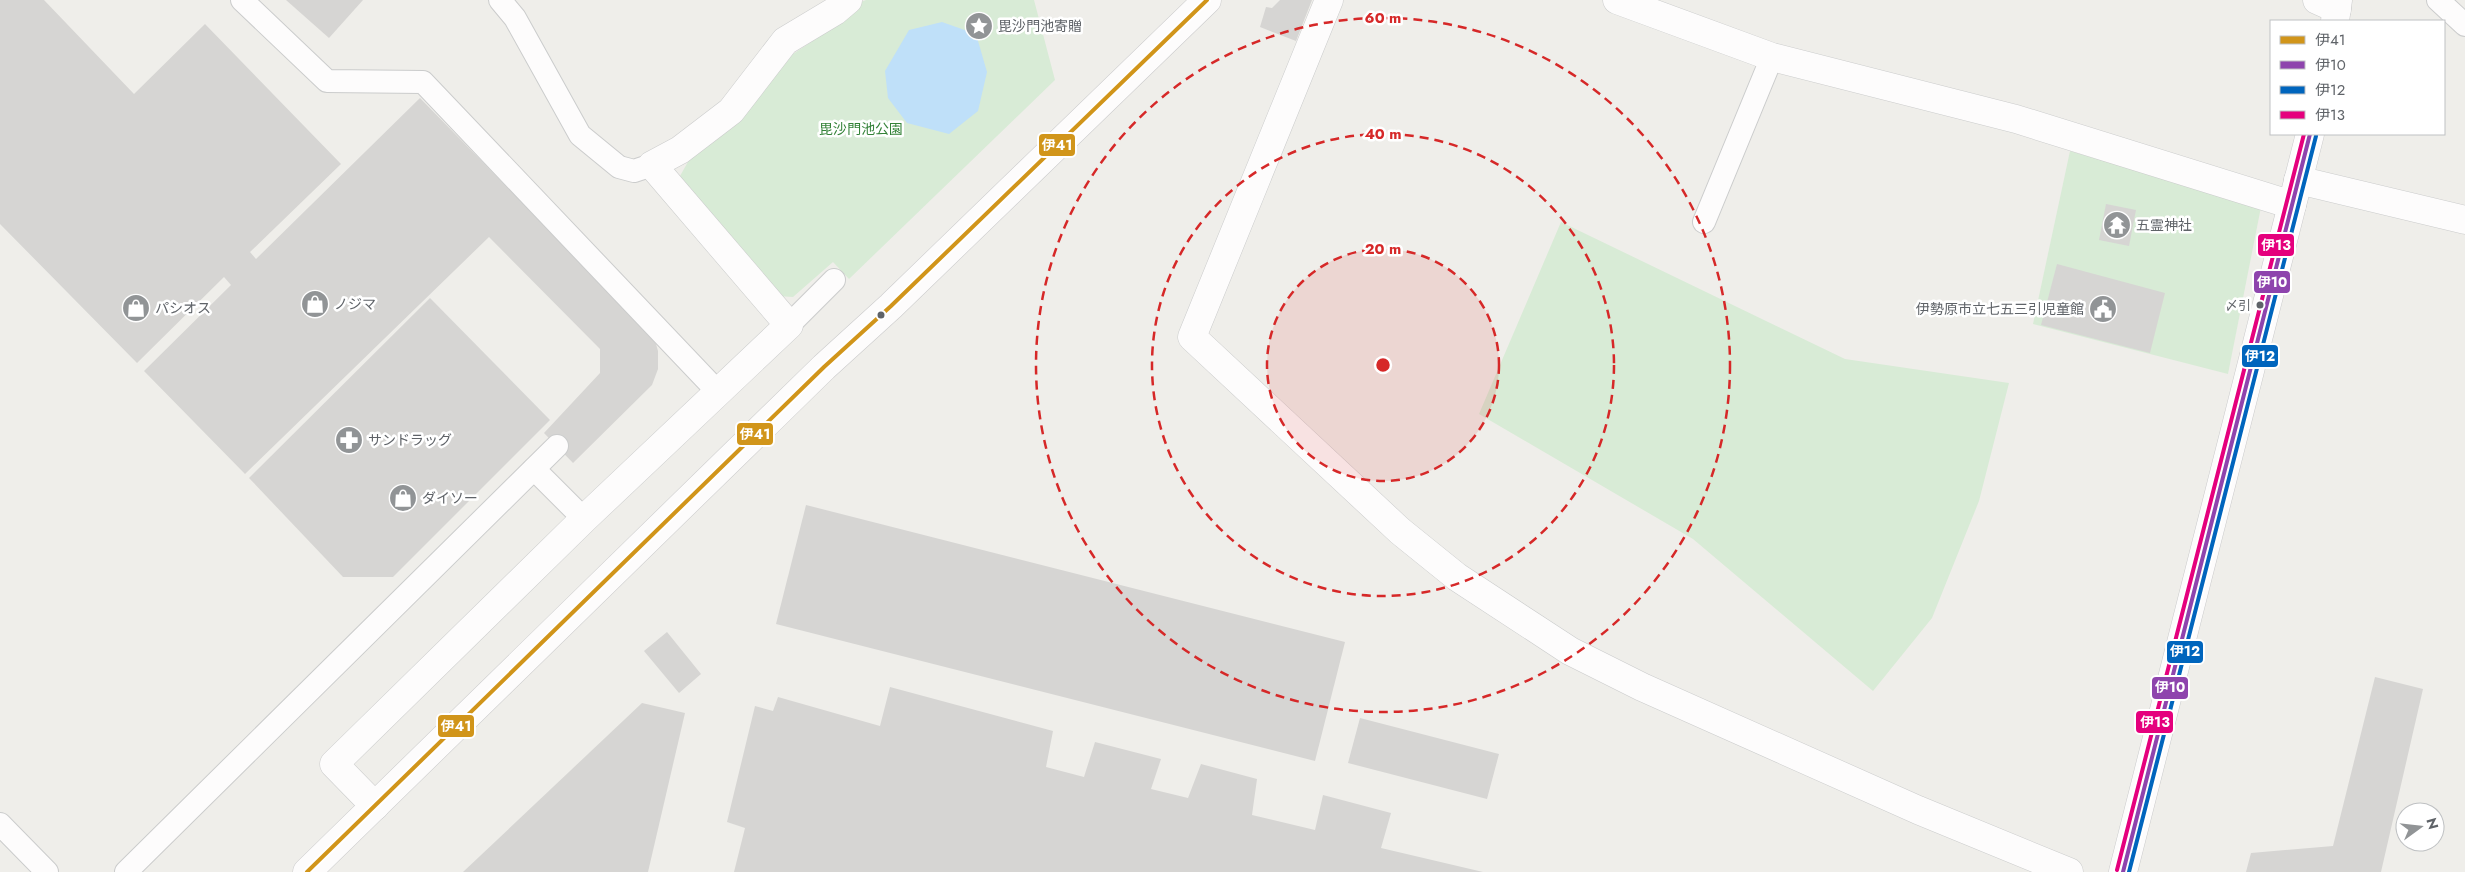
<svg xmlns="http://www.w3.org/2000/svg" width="2465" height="872" viewBox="0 0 2465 872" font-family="Jost,'Noto Sans JP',sans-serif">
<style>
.green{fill:#d8ebd6}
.water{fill:#bfe0f9}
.building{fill:#d6d5d3}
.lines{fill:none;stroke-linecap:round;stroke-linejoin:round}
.lane-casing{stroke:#cbcccc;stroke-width:24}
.street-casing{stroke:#cbcccc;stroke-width:29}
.secondary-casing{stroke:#cacacb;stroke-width:29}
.lane{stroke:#fdfcfc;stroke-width:22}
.street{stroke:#fdfcfc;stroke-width:28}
.secondary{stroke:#fdfcfc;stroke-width:28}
.bus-1-casing{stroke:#fff;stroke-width:8}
.bus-2-casing{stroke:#fff;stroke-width:8}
.bus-3-casing{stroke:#fff;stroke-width:8}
.bus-4-casing{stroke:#fff;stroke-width:8}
.bus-1{stroke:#d1951a;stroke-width:4}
.bus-2{stroke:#8e44ad;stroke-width:4}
.bus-3{stroke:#0065bd;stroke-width:4}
.bus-4{stroke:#e5007d;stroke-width:4}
.ring{fill:none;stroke:#d62828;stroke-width:2.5;stroke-dasharray:9 6}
.bus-dot{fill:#5f6368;stroke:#fff;stroke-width:2}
.labels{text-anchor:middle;stroke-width:5;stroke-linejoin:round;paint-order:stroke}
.bus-label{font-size:13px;fill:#5f6368;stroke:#fff;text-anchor:end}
.poi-label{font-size:14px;fill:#5f6368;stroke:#fff;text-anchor:start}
.park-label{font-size:14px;fill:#348238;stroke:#fff}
.centre{fill:#d62828;stroke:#fff;stroke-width:2.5}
.ring-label{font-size:15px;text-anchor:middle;font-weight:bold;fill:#d62828;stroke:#fff;stroke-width:5;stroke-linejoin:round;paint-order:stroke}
.line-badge{stroke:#fff;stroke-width:2}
.badge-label{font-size:14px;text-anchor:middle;font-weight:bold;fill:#fff}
</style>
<rect width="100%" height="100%" fill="#efeeea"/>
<g class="green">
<path d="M866 0H1034L1055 80 849 279 833 262 793 297 777 296 680 176 689 160 741 118 793 54 841 22 861 2Z"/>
<path d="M2070 151 2261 207 2228 374 2033 324Z"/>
<path d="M1561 222 1845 359 2009 383 1979 501 1932 618 1873 691 1693 539 1479 414Z"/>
</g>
<path class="water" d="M942 22 976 34 987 72 978 111 949 134 907 123 888 98 885 71 909 30Z"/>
<g class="building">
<path d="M0 0H44L134 94 205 24 341 164 250 252 256 259 420 98 646 329 656 344 658 351V369L652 385 573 463 544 433 600 373V349L489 237 245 474 144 371 231 285 224 277 137 363 0 224Z"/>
<path d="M286 0H363L329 38Z"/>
<path d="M1280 0H1312L1296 41 1260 27 1266 7 1272 8Z"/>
<path d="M2106 204 2136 210 2129 246 2099 240Z"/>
<path d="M2057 264 2165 293 2150 353 2041 325Z"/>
<path d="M430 298 550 420 393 577H343L249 478Z"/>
<path d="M806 505 1345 642 1315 761 776 624Z"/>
<path d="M667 632 701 674 679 693 644 651Z"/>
<path d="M2375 677 2423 689 2381 872H2246L2251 853 2333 846Z"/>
<path d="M890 687 1053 731 1046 767 1084 777 1095 742 1161 759 1151 789 1188 798 1201 764 1257 779 1252 815 1315 830 1323 795 1391 813 1381 848 1483 872H734L745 828 727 822 755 706 773 711 778 697 880 726Z"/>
<path d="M642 703 685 713 648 872H463Z"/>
<path d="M1360 718 1499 754 1487 799 1348 763Z"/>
</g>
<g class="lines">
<g class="lane-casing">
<g id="lane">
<path d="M242 0 327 81 423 82 718 392"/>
<path d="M500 0 515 18 580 135 619 167 634 171 652 165"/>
<path d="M2438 0 2465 25"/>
<path d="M1704 222 1772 57"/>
<path d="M789 325 834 280"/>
<path d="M534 469 584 519"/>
<path d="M0 824 47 872"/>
<path d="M126 872 557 446"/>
</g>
</g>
<g class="street-casing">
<g id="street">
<path d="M1329 0 1192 337 1400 531 1457 577 1570 651 1642 687 1918 810 2069 872"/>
<path d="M1617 0 1772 57 2016 119 2292 205"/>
<path d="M2317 0 2337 9"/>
<path d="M2298 180 2465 220"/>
<path d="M375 806 334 764 584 519 789 325 652 165 680 150 731 111 785 41 835 11 848 0"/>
</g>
</g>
<g class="secondary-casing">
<g id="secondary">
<path d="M2335 21 2338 0"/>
<path d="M307 872 824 367 891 306 1207 0"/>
<path d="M2123 872 2310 134"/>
</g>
</g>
<use href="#lane" class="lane"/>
<use href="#street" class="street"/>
<use href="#secondary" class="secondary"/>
<g class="bus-1-casing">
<path id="bus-1" d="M307 872 824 367 891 306 1207 0"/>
</g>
<g class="bus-2-casing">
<path id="bus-2" d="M2123 872 2310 134"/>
</g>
<g class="bus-3-casing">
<path id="bus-3" d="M2129 872 2316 136"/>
</g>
<g class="bus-4-casing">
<path id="bus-4" d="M2117 870 2304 134"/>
</g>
<use href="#bus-1" class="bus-1"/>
<use href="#bus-2" class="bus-2"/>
<use href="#bus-3" class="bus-3"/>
<use href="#bus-4" class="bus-4"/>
</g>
<circle cx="1383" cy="365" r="116" fill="#d62828" fill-opacity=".12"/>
<g class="ring">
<circle cx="1383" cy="365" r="116"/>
<circle cx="1383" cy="365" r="231"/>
<circle cx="1383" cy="365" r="347"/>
</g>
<defs>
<g id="sight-disc" transform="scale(1.4375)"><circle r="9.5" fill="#919496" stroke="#fff"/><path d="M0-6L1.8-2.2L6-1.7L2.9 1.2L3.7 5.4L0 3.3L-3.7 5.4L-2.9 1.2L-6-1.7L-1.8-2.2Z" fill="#fff"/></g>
<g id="temple-disc" transform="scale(1.4375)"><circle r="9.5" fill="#919496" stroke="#fff"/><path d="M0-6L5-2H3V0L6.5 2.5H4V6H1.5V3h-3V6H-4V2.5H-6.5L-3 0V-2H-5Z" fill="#fff"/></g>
<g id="shop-disc" transform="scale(1.4375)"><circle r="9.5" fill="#919496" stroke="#fff"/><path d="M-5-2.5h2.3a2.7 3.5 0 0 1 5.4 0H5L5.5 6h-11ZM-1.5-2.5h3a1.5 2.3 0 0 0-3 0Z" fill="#fff"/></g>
<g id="civic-disc" transform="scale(1.4375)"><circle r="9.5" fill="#919496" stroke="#fff"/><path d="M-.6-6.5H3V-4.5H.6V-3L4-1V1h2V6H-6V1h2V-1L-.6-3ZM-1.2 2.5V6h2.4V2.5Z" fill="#fff"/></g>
<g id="pharmacy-disc" transform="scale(1.4375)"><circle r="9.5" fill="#919496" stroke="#fff"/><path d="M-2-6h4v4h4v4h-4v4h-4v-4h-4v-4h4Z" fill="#fff"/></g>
</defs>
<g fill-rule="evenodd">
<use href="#sight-disc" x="979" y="26"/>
<use href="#temple-disc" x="2117" y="225"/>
<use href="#shop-disc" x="315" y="304"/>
<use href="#shop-disc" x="136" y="308"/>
<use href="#civic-disc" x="2103" y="309"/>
<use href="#pharmacy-disc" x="349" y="440"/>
<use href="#shop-disc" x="403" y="498"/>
</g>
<g class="bus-dot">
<circle cx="2260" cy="305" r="4.5"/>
<circle cx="881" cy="315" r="4.5"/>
</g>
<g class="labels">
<g class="bus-label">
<text x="2251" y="310">〆引</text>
</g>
<g class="poi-label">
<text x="998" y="31">毘沙門池寄贈</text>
<text x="2136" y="230">五霊神社</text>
<text x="334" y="309">ノジマ</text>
<text x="155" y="313">パシオス</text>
<text x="2084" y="314" text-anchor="end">伊勢原市立七五三引児童館</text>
<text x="368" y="445">サンドラッグ</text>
<text x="422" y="503">ダイソー</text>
</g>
<g class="park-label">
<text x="861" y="134">毘沙門池公園</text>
</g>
</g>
<circle cx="1383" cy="365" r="8" class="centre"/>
<g class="ring-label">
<text x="1383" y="23">60 m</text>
<text x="1383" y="139">40 m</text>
<text x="1383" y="254">20 m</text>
</g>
<g class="line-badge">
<rect x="1038" y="133" width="38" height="24" rx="5" fill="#d1951a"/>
<rect x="2257" y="233" width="38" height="24" rx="5" fill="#e5007d"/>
<rect x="2253" y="270" width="38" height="24" rx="5" fill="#8e44ad"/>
<rect x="2241" y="344" width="38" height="24" rx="5" fill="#0065bd"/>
<rect x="736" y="422" width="38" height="24" rx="5" fill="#d1951a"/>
<rect x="2166" y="640" width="38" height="24" rx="5" fill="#0065bd"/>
<rect x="2151" y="676" width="38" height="24" rx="5" fill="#8e44ad"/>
<rect x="2135" y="710" width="39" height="24" rx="5" fill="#e5007d"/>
<rect x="437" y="714" width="38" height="24" rx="5" fill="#d1951a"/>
</g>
<g class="badge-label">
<text x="1057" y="150">伊41</text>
<text x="2276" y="250">伊13</text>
<text x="2272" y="287">伊10</text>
<text x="2260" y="361">伊12</text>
<text x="755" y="439">伊41</text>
<text x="2185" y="656">伊12</text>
<text x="2170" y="692">伊10</text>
<text x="2155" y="727">伊13</text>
<text x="456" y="731">伊41</text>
</g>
<rect x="2270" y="20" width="175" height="115" fill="#ffffff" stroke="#bfc1c3"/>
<rect x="2280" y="36" width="25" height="8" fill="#d1951a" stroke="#bfc1c3"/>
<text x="2315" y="45" font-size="15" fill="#5f6368">伊41</text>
<rect x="2280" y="61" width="25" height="8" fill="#8e44ad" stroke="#bfc1c3"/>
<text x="2315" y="70" font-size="15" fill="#5f6368">伊10</text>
<rect x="2280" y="86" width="25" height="8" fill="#0065bd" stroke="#bfc1c3"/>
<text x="2315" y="95" font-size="15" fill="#5f6368">伊12</text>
<rect x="2280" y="111" width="25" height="8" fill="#e5007d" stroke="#bfc1c3"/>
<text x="2315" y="120" font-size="15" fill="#5f6368">伊13</text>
<g transform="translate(2420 827) rotate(75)"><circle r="24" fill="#ffffff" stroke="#bfc1c3"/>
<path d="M0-4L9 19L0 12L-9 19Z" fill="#919496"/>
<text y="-8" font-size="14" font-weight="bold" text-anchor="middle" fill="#5f6368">N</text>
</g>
</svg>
